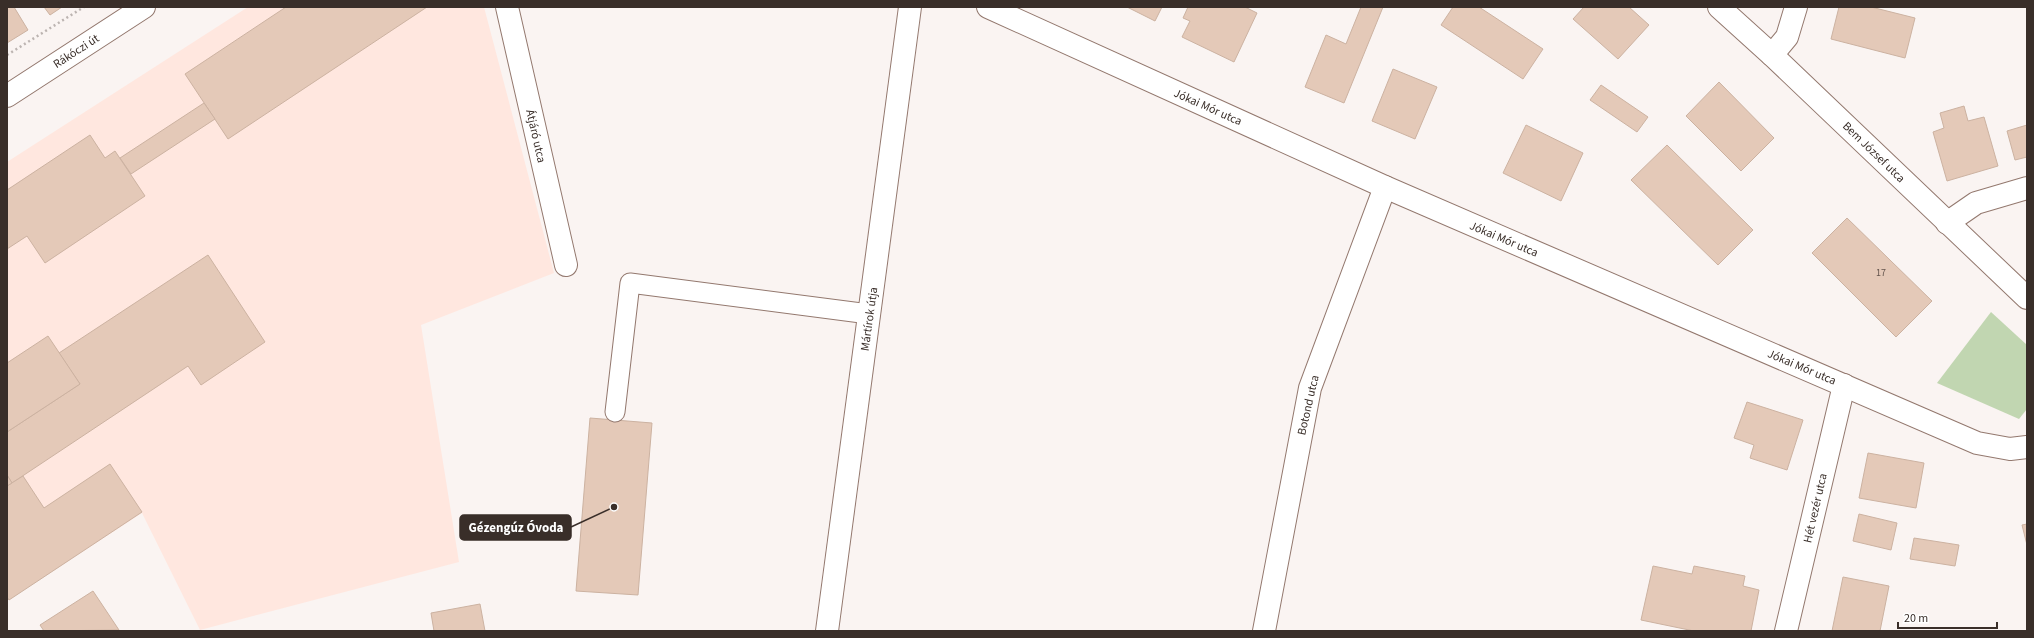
<svg xmlns="http://www.w3.org/2000/svg" width="2034" height="638" viewBox="0 0 2034 638" font-family="'Source Sans 3',sans-serif">
<style>
.built{fill:#ffe7df}
.green{fill:#c1d6b1}
.building{fill:#e4c9b8;stroke:#ccb2a1}
.lines{fill:none;stroke-linecap:round;stroke-linejoin:round}
.lane-casing{stroke:#93786e;stroke-width:21}
.street-casing{stroke:#93786e;stroke-width:24}
.secondary-casing{stroke:#93786e;stroke-width:24}
.path{stroke:#bcb4b1;stroke-width:2.5;stroke-dasharray:2 3;stroke-linecap:butt}
.lane{stroke:#fff;stroke-width:19}
.street{stroke:#fff;stroke-width:22}
.secondary{stroke:#fff;stroke-width:22}
.labels{text-anchor:middle;stroke-width:3.5;stroke-linejoin:round;paint-order:stroke}
.number-label{font-size:10px;fill:#64554d}
.street-label{font-size:12px;fill:#392e29;stroke:#fff}
.leader{fill:none;stroke:#392e29;stroke-width:1.5}
.callout-dot{fill:#392e29;stroke:#fff;stroke-width:1.5}
.callout{fill:#392e29;stroke:#392e29;stroke-width:1.5}
.callout-label{font-size:13px;text-anchor:middle;font-weight:bold;fill:#fff}
</style>
<rect width="100%" height="100%" fill="#faf4f2"/>
<path class="built" d="M248 7H484L554 273 421 325 459 562 200 630 142 513 9 600 7 597V162Z"/>
<path class="green" d="M1991 312 2027 345V409L2019 419 1937 383Z"/>
<g class="building">
<path d="M7 7H14L28 30 7 43Z"/>
<path d="M44 7H62L50 15Z"/>
<path d="M286 7H427L228 139 185 74Z"/>
<path d="M1127 7H1162L1155 21Z"/>
<path d="M1188 7H1245L1257 13 1234 62 1182 37 1190 21 1183 18Z"/>
<path d="M1361 7H1383L1344 103 1305 87 1326 35 1346 44Z"/>
<path d="M1453 7H1479L1543 49 1523 79 1441 25Z"/>
<path d="M1584 7H1629L1649 25 1618 59 1573 19Z"/>
<path d="M1839 7H1871L1915 18 1905 58 1831 39Z"/>
<path d="M1393 69 1437 87 1415 139 1372 121Z"/>
<path d="M1719 82 1774 138 1741 171 1686 116Z"/>
<path d="M1601 85 1648 117 1637 132 1590 100Z"/>
<path d="M204 103 215 119 131 174 120 158Z"/>
<path d="M1964 106 1968 121 1984 117 1998 166 1947 181 1933 132 1944 128 1940 113Z"/>
<path d="M1526 125 1583 153 1561 201 1503 173Z"/>
<path d="M2027 125V157L2015 160 2007 131Z"/>
<path d="M90 135 105 158 115 151 145 196 45 263 27 236 7 249V190Z"/>
<path d="M1667 145 1753 230 1718 265 1631 180Z"/>
<path d="M1847 218 1932 301 1896 337 1812 253Z"/>
<path d="M208 255 265 342 201 385 188 366 12 483 7 475V432L80 384 59 353Z"/>
<path d="M48 336 80 384 7 432V363Z"/>
<path d="M1747 402 1803 420 1787 470 1750 458 1754 445 1734 438Z"/>
<path d="M590 418 652 423 638 595 576 591Z"/>
<path d="M1868 453 1924 463 1916 508 1859 498Z"/>
<path d="M110 464 142 512 9 600 7 597V486L23 476 44 508Z"/>
<path d="M7 475 12 483 7 486Z"/>
<path d="M1859 514 1897 523 1891 550 1853 541Z"/>
<path d="M2027 524V545L2022 525Z"/>
<path d="M1914 538 1959 545 1955 566 1910 559Z"/>
<path d="M1653 566 1692 574 1694 566 1745 576 1743 586 1759 590 1751 631H1694L1641 620Z"/>
<path d="M1843 577 1889 586 1880 631H1832Z"/>
<path d="M93 591 119 630 44 631 40 625Z"/>
<path d="M480 604 485 631H434L431 613Z"/>
</g>
<g class="lines">
<g class="lane-casing">
<path id="lane" d="M615 412 630 283 869 314"/>
</g>
<g class="street-casing">
<g id="street">
<path d="M507 7 566 265"/>
<path d="M988 7 1385 187 1977 443 2010 449 2027 447"/>
<path d="M1719 7 1772 55 2027 298"/>
<path d="M1772 55 1787 37 1796 7"/>
<path d="M1947 223 1976 203 2027 188"/>
<path d="M827 631 910 7"/>
<path d="M1264 631 1310 388 1385 187"/>
<path d="M1786 631 1844 385"/>
</g>
</g>
<g class="secondary-casing">
<path id="secondary" d="M7 96 144 7"/>
</g>
<path class="path" d="M7 55 84 7"/>
<use href="#lane" class="lane"/>
<use href="#street" class="street"/>
<use href="#secondary" class="secondary"/>
</g>
<g class="labels">
<g class="number-label">
<text x="1881" y="276">17</text>
</g>
<g class="street-label">
<text transform="translate(76 51) rotate(-33)" y="4">Rákóczi út</text>
<text transform="translate(1208 107) rotate(24)" y="4">Jókai Mór utca</text>
<text transform="translate(536 136) rotate(77)" y="4">Átjáró utca</text>
<text transform="translate(1874 152) rotate(44)" y="4">Bem József utca</text>
<text transform="translate(1504 239) rotate(23)" y="4">Jókai Mór utca</text>
<text transform="translate(869 319) rotate(-82)" y="4">Mártírok útja</text>
<text transform="translate(1802 367) rotate(23)" y="4">Jókai Mór utca</text>
<text transform="translate(1308 405) rotate(-77)" y="4">Botond utca</text>
<text transform="translate(1815 508) rotate(-77)" y="4">Hét vezér utca</text>
</g>
</g>
<path class="leader" d="M614 507L571 527"/>
<circle class="callout-dot" cx="614" cy="507" r="4"/>
<rect class="callout" x="460" y="515" width="111" height="25" rx="4"/>
<g class="callout-label">
<text x="516" y="532">Gézengúz Óvoda</text>
</g>
<rect width="2034" height="638" fill="none" stroke="#392e29" stroke-width="16"/>
<path d="M1898 622v6h99v-6" fill="none" stroke="#392e29" stroke-width="2"/>
<text x="1904" y="622" font-size="12" fill="#392e29" stroke="#ffffff" stroke-width="3" paint-order="stroke">20 m</text>
</svg>
